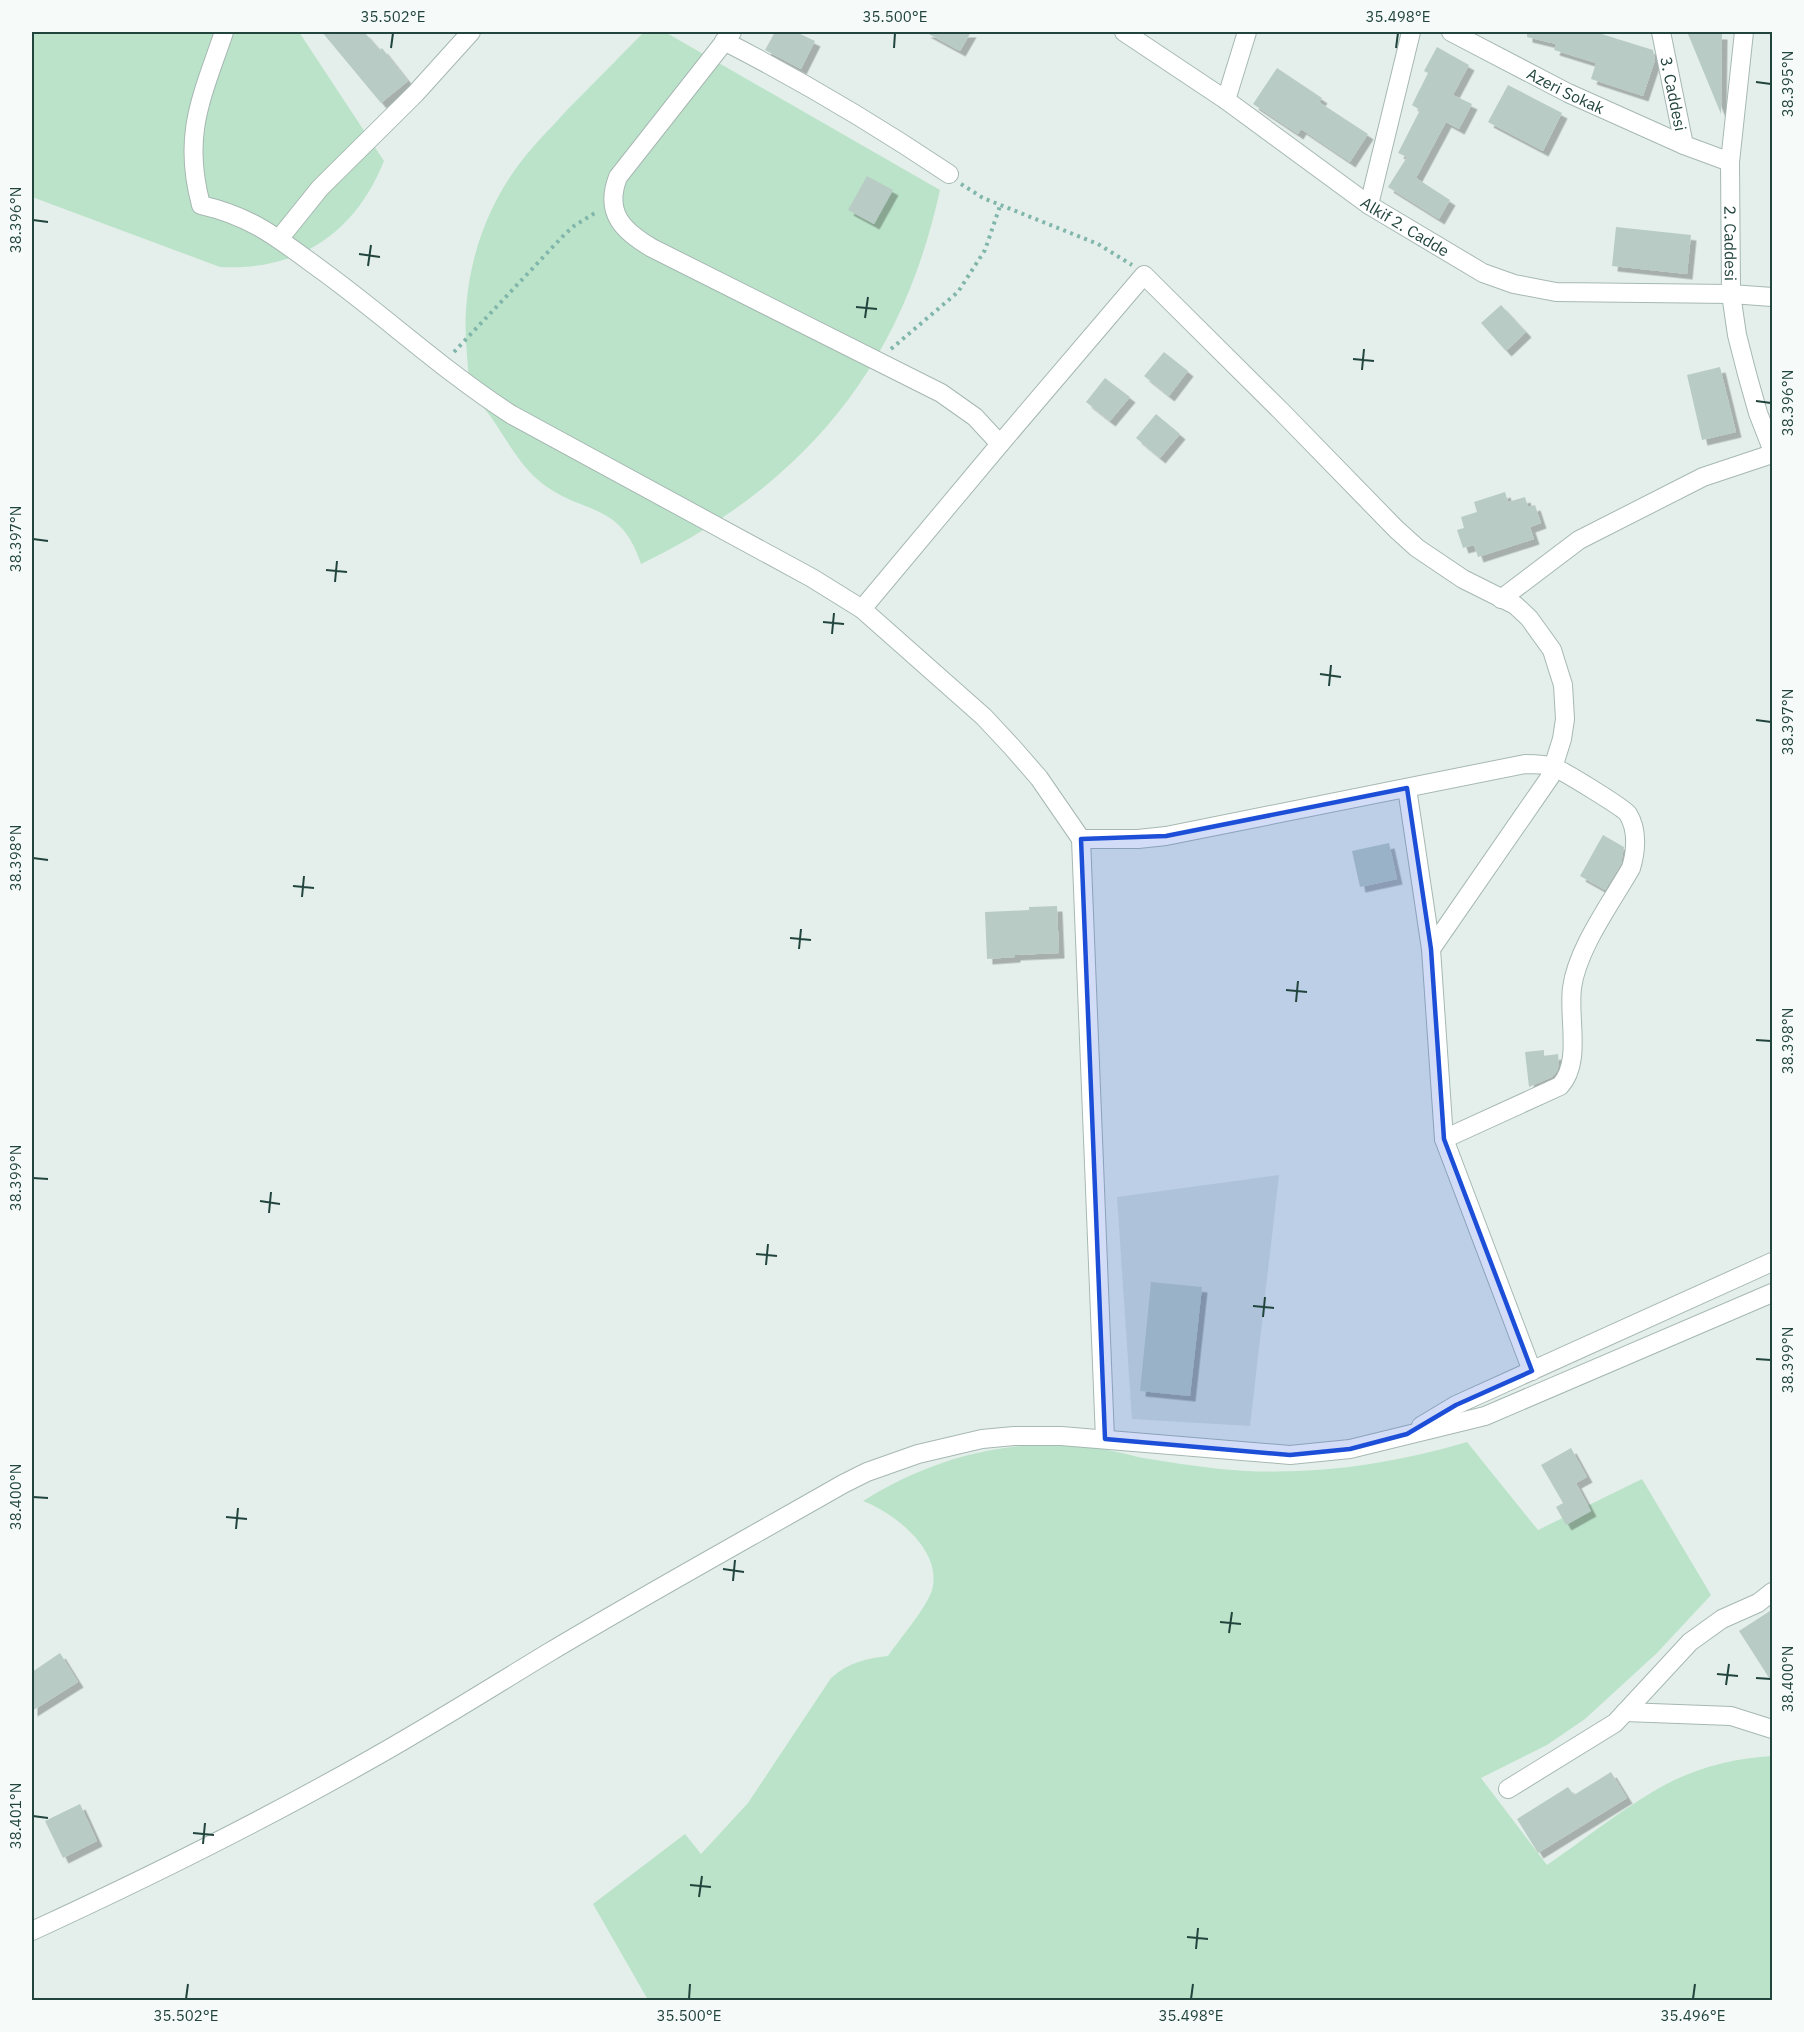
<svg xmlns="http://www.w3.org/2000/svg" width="1804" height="2032" viewBox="0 0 1804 2032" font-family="'IBM Plex Sans',sans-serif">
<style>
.built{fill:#d2e0db}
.green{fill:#bbe3c9}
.building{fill:#b9cbc5;filter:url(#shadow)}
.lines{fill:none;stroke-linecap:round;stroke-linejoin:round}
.minor-casing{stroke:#a6b8b3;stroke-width:20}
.path{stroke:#81b6aa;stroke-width:4;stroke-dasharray:3 4.5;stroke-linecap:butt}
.minor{stroke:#fff;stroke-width:18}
.marked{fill:#1d4ed8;fill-opacity:0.2;stroke:#1d4ed8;stroke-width:4.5;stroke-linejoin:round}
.ticks{fill:none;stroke:#21443d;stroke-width:2}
.labels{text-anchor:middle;stroke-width:5;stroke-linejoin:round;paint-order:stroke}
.street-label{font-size:16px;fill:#21443d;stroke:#f6fbf9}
.neatline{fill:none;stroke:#21443d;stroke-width:2}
.ticks-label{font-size:15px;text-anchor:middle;fill:#21443d}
</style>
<defs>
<filter id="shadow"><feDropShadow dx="5.5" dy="5.5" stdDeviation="0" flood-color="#0004"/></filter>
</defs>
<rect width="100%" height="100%" fill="#e4efeb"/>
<path class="built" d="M1279 1175 1250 1426 1132 1419 1117 1197Z"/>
<g class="green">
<path d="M32 32H299L384 161C355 233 299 271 220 267L32 197Z"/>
<path d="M644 32H665L940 190C901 368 804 485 641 564 620 498 578 516 537 479 518 462 505 437 491 417 485 409 477 400 473 391 468 381 468 366 467 355 460 289 478 220 517 167 532 146 551 128 568 109 594 83 619 57 644 32Z"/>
<path d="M1467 1442 1538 1530 1642 1479 1711 1595 1657 1653 1585 1719 1547 1745 1481 1778 1547 1865C1582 1841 1617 1813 1654 1791 1688 1770 1732 1758 1772 1756V2000H648L593 1904 685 1834 701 1854 748 1803 831 1678C848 1663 866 1658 888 1656 899 1640 927 1607 932 1590 943 1550 894 1513 863 1501 929 1460 1002 1439 1080 1446 1102 1448 1122 1453 1143 1458 1168 1462 1194 1466 1220 1469 1304 1477 1386 1466 1467 1442Z"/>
</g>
<g class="building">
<path d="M322 32H364L380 50 382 48 408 81 381 103Z"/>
<path d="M775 32H796L815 41 801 69 765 50Z"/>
<path d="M925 32H971L960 51Z"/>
<path d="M1527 32H1595L1653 50 1655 60 1643 96 1591 79 1596 63 1554 50 1556 44 1527 37Z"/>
<path d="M1688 34H1722L1721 114Z"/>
<path d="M1437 47 1469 65 1453 95 1472 104 1459 129 1446 122 1416 178 1450 200 1439 219 1388 187 1407 157 1398 153 1420 110 1412 105 1428 73 1424 71Z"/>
<path d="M1277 68 1322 98 1319 102 1368 134 1350 162 1301 129 1298 134 1253 104Z"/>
<path d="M1508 85 1562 113 1543 151 1488 122Z"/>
<path d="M867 176 893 190 874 224 848 210Z"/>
<path d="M1616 227 1691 235 1687 274 1612 266Z"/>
<path d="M1501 305 1526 332 1506 351 1481 323Z"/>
<path d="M1164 352 1188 371 1169 396 1144 376Z"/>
<path d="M1720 367 1736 432 1702 440 1687 375Z"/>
<path d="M1105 378 1130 397 1110 421 1086 402Z"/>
<path d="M1156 414 1180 434 1160 458 1136 438Z"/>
<path d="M1505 492 1508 502 1525 497 1528 507 1535 505 1541 523 1530 527 1534 539 1478 557 1474 545 1463 548 1457 530 1464 528 1461 517 1477 512 1474 502Z"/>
<path d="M1603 835 1624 847 1621 864 1605 890 1580 876Z"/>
<path d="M1389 843 1397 879 1360 887 1352 851Z"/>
<path d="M1057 906 1059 953 1015 955V957L987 959 985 912 1029 910V907Z"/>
<path d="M1544 1050V1056L1558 1054 1559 1064 1557 1071 1552 1077 1529 1087 1525 1052Z"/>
<path d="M1151 1282 1202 1287 1190 1396 1140 1391Z"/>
<path d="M1571 1448 1587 1477 1576 1483 1591 1511 1566 1525 1556 1507 1563 1503 1541 1465Z"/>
<path d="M1773 1609V1684L1739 1631Z"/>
<path d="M60 1653 78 1682 32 1711V1672Z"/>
<path d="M1611 1772 1627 1798 1538 1853 1517 1819 1568 1787 1574 1795Z"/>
<path d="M80 1804 97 1841 63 1858 45 1821Z"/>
</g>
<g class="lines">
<g class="minor-casing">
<g id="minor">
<path d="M224 32C202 97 182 134 201 205 254 217 280 240 324 272 387 318 445 372 512 415L812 578 862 609 984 717 1012 747 1039 778 1081 839 1105 1439"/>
<path d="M732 32 618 177C604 213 623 231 652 248L941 393 975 417 1000 444"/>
<path id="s1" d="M1124 32 1226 100 1369 205 1483 273 1514 284 1556 292 1731 294 1772 297"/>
<path id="s2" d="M1451 32 1568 93 1684 145"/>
<path id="s3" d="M1661 32 1684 145 1730 162"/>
<path id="s4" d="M1744 32 1730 162 1731 294 1737 335 1747 374 1758 413 1772 449"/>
<path d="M724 41C802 81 876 125 949 174"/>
<path d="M1226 100 1247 32"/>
<path d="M1369 205 1411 32"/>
<path d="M279 239 320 188 415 94 471 32"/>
<path d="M1501 599 1579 540 1703 477 1772 454"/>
<path d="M862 609 1000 444 1144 275 1281 411 1396 529 1417 548 1463 579 1515 605 1529 618 1552 650 1563 685 1565 719 1562 739 1550 777 1431 949"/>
<path d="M1407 788 1431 949 1444 1139 1532 1371"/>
<path d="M1081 839H1138L1166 836 1525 764C1534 764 1545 764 1553 767 1562 770 1624 808 1628 814 1638 830 1636 852 1631 868 1611 903 1577 949 1572 988 1568 1019 1582 1062 1560 1086L1444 1139"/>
<path d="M1421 1426 1456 1405 1772 1262"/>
<path d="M1625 1712 1731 1716 1772 1729"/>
<path d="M1508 1789 1615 1723 1690 1642 1722 1619 1758 1603 1772 1592"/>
<path d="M32 1931C145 1879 256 1824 364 1763 427 1728 487 1690 548 1653 645 1595 745 1540 843 1484L867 1472 918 1454 982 1439 1014 1436H1061L1290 1455 1350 1449 1485 1416 1772 1293"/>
</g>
</g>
<g class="path">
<path d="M961 184 983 198 1098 244 1132 265"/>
<path d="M891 349 958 292 985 250 1000 206"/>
<path d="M454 352 564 235 574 226 598 211"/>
</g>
<use href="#minor" class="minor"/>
</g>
<path class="marked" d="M1407 788 1431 949 1444 1139 1532 1371 1456 1405 1407 1434 1350 1449 1290 1455 1105 1439 1081 839 1166 836Z"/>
<path class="ticks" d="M391 48 393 33M894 48 895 33M1396 48 1398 33M1756 82 1771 84M33 220 48 222M359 254 380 257M368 266 371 245M856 307 877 309M865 318 868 297M1353 359 1374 361M1362 370 1364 349M1756 401 1771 403M33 539 48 541M326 570 347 572M335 582 337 561M823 622 844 624M832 634 834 613M1320 674 1341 677M1329 686 1331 665M1756 720 1771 722M33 858 48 860M293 886 314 888M302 897 304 876M790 938 811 940M799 949 801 929M1286 990 1307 992M1296 1002 1298 981M1756 1040 1771 1041M33 1178 48 1179M260 1201 280 1204M269 1213 271 1192M756 1254 777 1256M766 1265 768 1244M1253 1306 1274 1308M1263 1317 1265 1297M1756 1359 1771 1360M33 1497 48 1498M226 1517 247 1519M236 1529 238 1508M723 1569 744 1572M733 1581 735 1560M1220 1622 1241 1624M1229 1633 1232 1612M1717 1674 1738 1676M1756 1678 1771 1679M1726 1685 1729 1664M33 1816 48 1818M193 1833 214 1835M203 1844 205 1823M690 1885 711 1887M699 1897 702 1876M1187 1937 1208 1939M1196 1949 1198 1928M186 1999 188 1984M689 1999 690 1984M1191 1999 1193 1984M1693 1999 1695 1984"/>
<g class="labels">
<g class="street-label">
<text dy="6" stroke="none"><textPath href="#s2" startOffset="129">Azeri Sokak</textPath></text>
<text dy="6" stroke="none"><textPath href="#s3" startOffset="63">3. Caddesi</textPath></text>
<text dy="6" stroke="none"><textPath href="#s1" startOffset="342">Alkif 2. Cadde</textPath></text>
<text dy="6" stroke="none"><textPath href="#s4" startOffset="212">2. Caddesi</textPath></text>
</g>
</g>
<rect width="1804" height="2032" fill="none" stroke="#f6fbf9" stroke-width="66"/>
<rect x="33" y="33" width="1738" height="1966" class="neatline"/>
<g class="ticks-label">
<text x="393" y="22">35.502°E</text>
<text x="895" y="22">35.500°E</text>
<text x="1398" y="22">35.498°E</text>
<text transform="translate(1788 84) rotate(-90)" y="5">38.395°N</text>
<text transform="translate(16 220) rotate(-90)" y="5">38.396°N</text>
<text transform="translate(1788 403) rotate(-90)" y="5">38.396°N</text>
<text transform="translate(16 539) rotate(-90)" y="5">38.397°N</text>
<text transform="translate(1788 722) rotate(-90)" y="5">38.397°N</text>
<text transform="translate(16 858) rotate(-90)" y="5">38.398°N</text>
<text transform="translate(1788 1041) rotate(-90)" y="5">38.398°N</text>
<text transform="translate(16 1178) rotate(-90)" y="5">38.399°N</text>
<text transform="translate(1788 1360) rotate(-90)" y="5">38.399°N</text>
<text transform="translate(16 1497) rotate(-90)" y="5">38.400°N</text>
<text transform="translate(1788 1679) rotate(-90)" y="5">38.400°N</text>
<text transform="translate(16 1816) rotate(-90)" y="5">38.401°N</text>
<text x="186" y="2021">35.502°E</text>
<text x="689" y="2021">35.500°E</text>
<text x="1191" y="2021">35.498°E</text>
<text x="1693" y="2021">35.496°E</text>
</g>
</svg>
